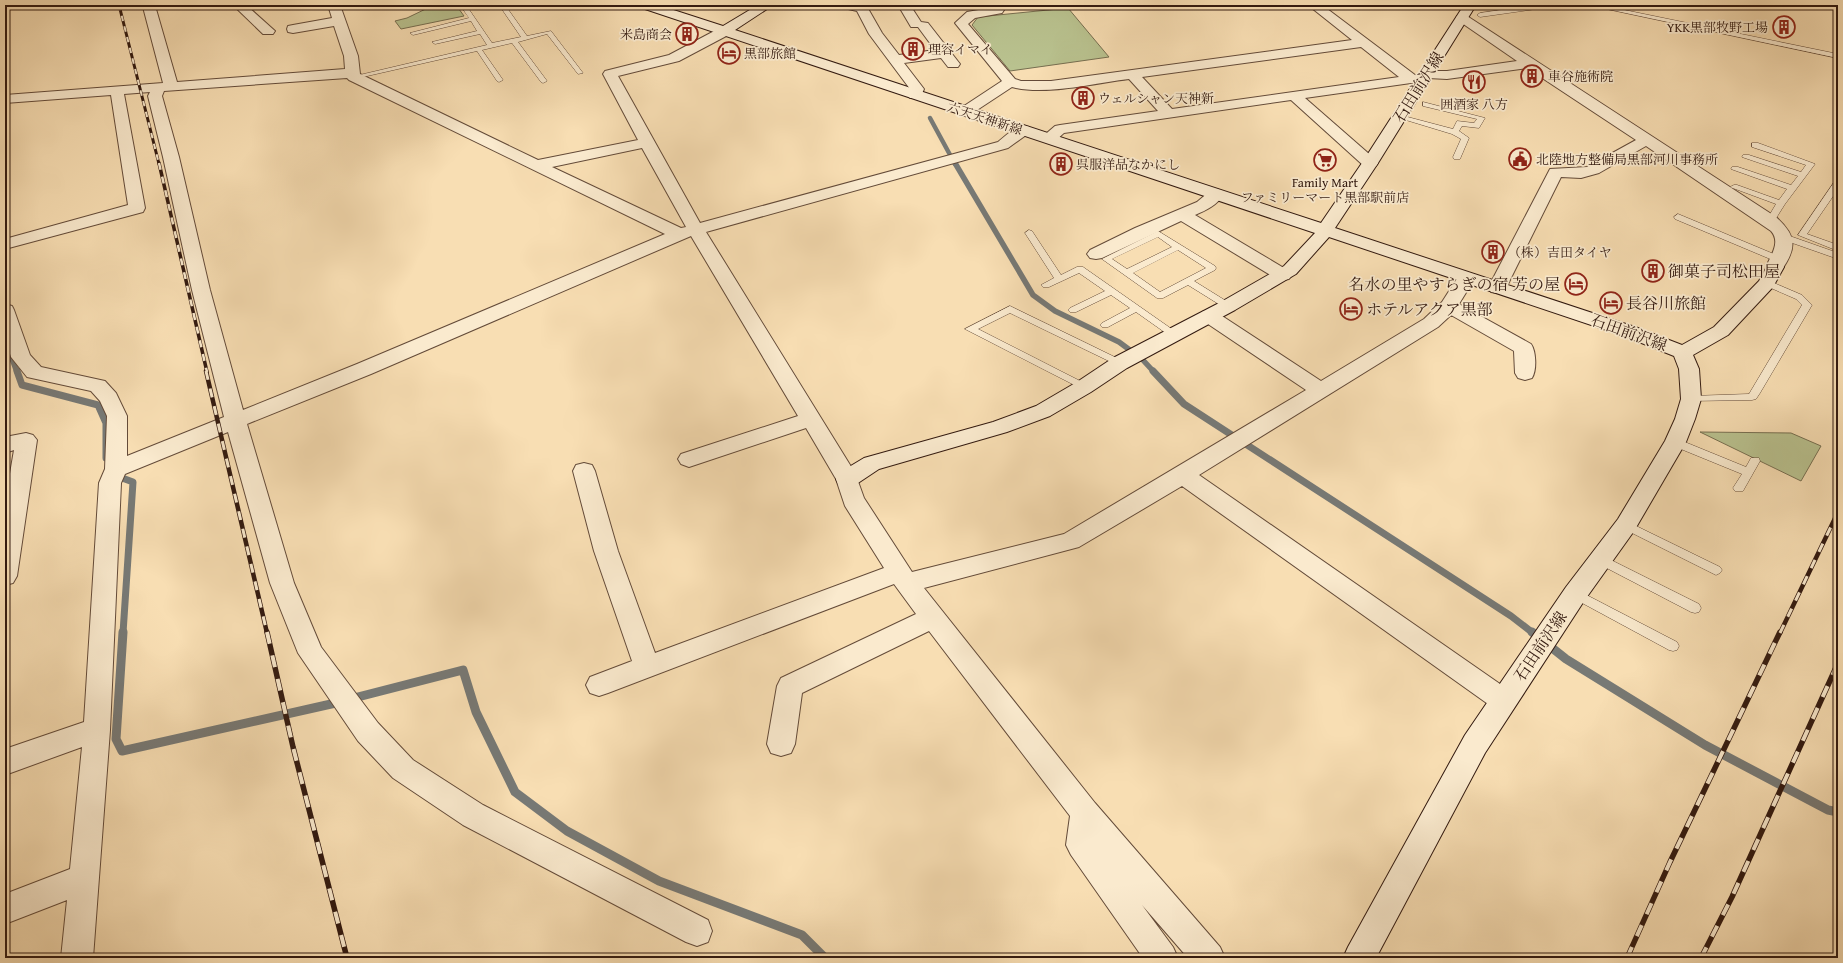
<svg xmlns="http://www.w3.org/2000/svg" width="1843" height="963" viewBox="0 0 1843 963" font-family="'Gentium Book Plus','Noto Serif JP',serif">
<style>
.green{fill:#b9c28f;stroke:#766e50}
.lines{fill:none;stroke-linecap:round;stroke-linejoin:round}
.stream-far3{stroke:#777975;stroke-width:4.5}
.stream-far2{stroke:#777975;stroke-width:5.5}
.stream-far1{stroke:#777975;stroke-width:7}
.stream{stroke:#777975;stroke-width:9}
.lane-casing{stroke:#644b39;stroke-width:1}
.street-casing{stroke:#644b39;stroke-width:2}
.secondary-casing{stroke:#331a10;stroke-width:2}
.lane{fill:#faeace;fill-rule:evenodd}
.street{fill:#faeace;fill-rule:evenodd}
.secondary{fill:#faeace;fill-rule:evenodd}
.rail-far3-casing{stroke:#331a10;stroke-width:3}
.rail-far2-casing{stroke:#331a10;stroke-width:3.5}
.rail-far1-casing{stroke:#331a10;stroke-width:4.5}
.rail-casing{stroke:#331a10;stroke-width:5.5}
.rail-far3{stroke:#faeace;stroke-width:2;stroke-dasharray:5.5;stroke-linecap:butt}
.rail-far2{stroke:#faeace;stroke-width:2.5;stroke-dasharray:7;stroke-linecap:butt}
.rail-far1{stroke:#faeace;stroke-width:3;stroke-dasharray:9;stroke-linecap:butt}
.rail{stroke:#faeace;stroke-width:4;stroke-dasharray:12;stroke-linecap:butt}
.labels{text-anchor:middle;stroke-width:3.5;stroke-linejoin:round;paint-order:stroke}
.far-poi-label{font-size:13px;fill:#331a10;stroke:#faeace;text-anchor:start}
.far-street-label{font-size:13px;fill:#331a10;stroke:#faeace}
.street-label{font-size:16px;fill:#331a10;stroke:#faeace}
.poi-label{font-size:16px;fill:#331a10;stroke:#faeace;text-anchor:start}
</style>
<rect width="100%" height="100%" fill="#f8deb3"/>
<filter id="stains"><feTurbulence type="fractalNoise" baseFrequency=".005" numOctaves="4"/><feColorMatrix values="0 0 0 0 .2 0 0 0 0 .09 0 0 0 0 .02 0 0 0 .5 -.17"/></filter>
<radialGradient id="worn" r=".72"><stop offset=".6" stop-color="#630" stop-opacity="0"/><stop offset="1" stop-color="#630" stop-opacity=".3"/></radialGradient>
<g class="green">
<path d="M434 5H456L464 16 401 29 395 21 407 18Z"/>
<path d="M1068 8 1109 57 1010 71 972 25 978 17Z"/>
<path d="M1700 432 1791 433 1821 446 1801 481Z"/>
</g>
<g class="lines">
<path class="stream-far3" d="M930 118 955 164"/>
<g class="stream-far2">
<path d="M955 163 1033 295 1055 311 1119 342 1142 359 1154 372"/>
<path d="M5 340 17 372"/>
</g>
<g class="stream-far1">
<path d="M17 371 22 385 98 405 106 423V458"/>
<path d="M1153 371 1184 404 1511 616 1533 633"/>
<path d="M114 475 133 482 123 633"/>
</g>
<g class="stream">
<path d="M123 632 116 739 122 751 340 702"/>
<path d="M1532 632 1566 659 1705 745 1828 810 1838 812"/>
<path d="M350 699 463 670 476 712 515 792 567 831 659 881 802 935 825 958"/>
</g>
<g class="lane-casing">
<g id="lane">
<path d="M460 5H466L492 43 521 37 499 5H505L527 36 551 31 583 73 578 74 547 34 518 42 547 81 543 83 541 82 512 43 482 50 503 80 499 82 497 81 477 51 354 79 351 77 487 45 480 34 435 44 432 42 477 31 471 21 413 35 410 33 469 18Z"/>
<path d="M1536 5 1546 6 1543 8 1480 17 1477 15 1480 13Z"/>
<path d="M1588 5H1600L1838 54V58Z"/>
<path d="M1423 102 1485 118 1479 128 1462 126 1459 131 1469 138 1460 159H1454L1453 157 1461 139 1452 134 1396 117 1400 115 1453 129 1457 121 1474 123 1477 119 1423 106Z"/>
<path d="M1752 143H1758L1815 164 1785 204 1773 223 1770 224 1766 221 1776 204 1730 187 1734 185H1737L1779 200 1787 189 1731 169 1732 167H1738L1791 185 1798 176 1742 157 1743 155H1749L1801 172 1806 165 1752 147Z"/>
<path d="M1835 181H1838V189L1807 234 1838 245V251L1798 235Z"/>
<path d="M1678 214 1781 257 1782 259 1778 262 1775 261 1675 219 1674 217Z"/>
<path d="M1029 230 1032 231 1061 275 1077 267H1083L1176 332 1178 334 1176 336H1170L1136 312 1108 327H1102L1100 325 1102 323 1130 308 1111 295 1076 312H1070L1068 310 1070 308 1105 291 1079 273 1049 287H1043L1041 285 1054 278 1025 233Z"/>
<path d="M1158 231 1215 266 1216 268 1215 270 1194 281 1231 304 1233 306 1231 308H1225L1188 285 1163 298H1157L1102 259ZM1158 237 1172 247 1127 269 1112 259ZM1178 250 1206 268 1160 292 1133 273Z"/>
<path d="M1784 234 1838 253V259L1781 239 1780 237Z"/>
<path d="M1767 280 1802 295 1812 305 1760 393 1756 399 1752 400 1687 401 1686 399 1687 397 1691 396 1749 394 1752 389 1802 305 1796 299 1764 285 1762 283 1764 281Z"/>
<path d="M1010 306 1123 361 1125 363 1120 366 1117 365 1010 313 978 329 1088 385 1089 387 1084 390 965 329Z"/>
<path d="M1675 438 1746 467 1751 458H1759L1760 461 1743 491H1735L1733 488 1742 474 1671 445 1670 442Z"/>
<path d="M1626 521 1720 567 1722 570 1720 573 1716 575 1622 528 1620 525 1622 522Z"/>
<path d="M1601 555 1699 604 1701 608 1699 612 1695 613 1691 612 1597 563 1595 560 1597 557Z"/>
<path d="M1575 589 1677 642 1679 646 1677 650 1673 651 1669 650 1571 597 1569 594 1571 591Z"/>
</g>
</g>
<g class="street-casing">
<g id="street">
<path d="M144 5H166L164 8 156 9 177 82 345 69 344 56 334 26 293 33 288 32 287 29 288 26 293 25 332 18 328 5H340L358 56 360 74 538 160 638 140 603 74 605 71 669 55 720 28H730L732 31 730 34 679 61 618 76 700 223 998 142C1007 135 1017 124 1029 127L1031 130 1029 133 1008 148 706 232 855 473 864 498 912 572 1064 534 1306 390 1202 320 1200 316 1202 312 1209 310 1216 312 1321 381 1424 319 1442 302 1460 274 1466 273 1472 274 1475 278 1459 304 1531 344C1536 351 1537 370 1532 378L1525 380 1518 378 1515 373 1514 351 1451 315 1438 327 1199 475 1513 693 1517 701 1513 709 1504 713 1495 709 1182 486 1079 547 924 588 1095 803 1220 947 1225 958H1188L1142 905 1173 947 1178 958H1143L1071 855 1066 845 1070 816 929 631 802 693 795 744 791 753 781 756 771 753 767 744 777 686 781 678 916 614 894 584 608 693 599 696 590 693 586 685 590 677 632 661 594 551 573 471 576 465 584 463 592 465 595 471 618 551 655 653 884 568 845 506 836 479 806 428 689 467 681 464 678 459 681 454 798 416 691 236 371 374 247 424 294 583 321 647 378 723 413 760 483 805 708 920 712 931 708 942 697 946 686 942 463 825 393 778 358 741 298 653 270 583 228 432 125 474 121 483 110 730 93 958H61L67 900 5 924V894L70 869 82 747 5 775V749L84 722 99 483 105 469 107 416 100 401 91 391 27 377 11 357 5 338V304L12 306 14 310 30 355 41 367 105 381 116 393 127 416V456L224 417 192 290 163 157 148 96 150 92 124 94 145 208 143 212 5 249V239L128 205 111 95 5 103V95L163 83 143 7ZM347 78 349 80 665 234 357 364 243 410 210 290 179 157 162 96 164 91ZM642 148 686 227 681 228 552 167Z"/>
<path d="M233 5H246L275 31 273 34H263Z"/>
<path d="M842 5H866L882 33 899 55 935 50 918 27H911L898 5H910L921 22 928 23 960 64 958 67H948L941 58 904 63 924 89 920 98H910L908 95 910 89 869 34 857 11 844 8Z"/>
<path d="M988 5H1001L1004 10 1002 13 975 18 968 24 1015 79 1021 81H1051L1352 40 1308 5H1322L1415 75 1421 76 1420 74 1422 71H1447L1517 61 1456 19 1457 16H1467L1776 217C1797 236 1797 248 1781 271L1775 272 1769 271 1766 267C1771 255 1781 242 1771 231L1646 146 1599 173 1581 178 1561 177 1506 288 1503 292 1497 293 1491 292 1488 288 1550 169 1587 167 1636 140 1527 68 1447 79 1428 78 1429 80 1427 83H1411L1305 98 1376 160 1378 163 1376 166 1370 168 1364 166 1291 100 1064 133C1057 139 1053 144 1044 141L1041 138 1055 126 1060 125 1158 111 1129 79C1095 83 1044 96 1012 87L971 114H961L959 111 961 108 1002 81 955 23 967 12 990 8ZM1361 47 1399 77 1172 109 1142 77Z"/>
<path d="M1216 189 1222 191 1224 194C1217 205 1207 210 1195 215L1289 271 1292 275 1289 279 1283 280 1277 279 1181 221 1102 258 1096 259 1090 258 1087 254 1090 250 1135 228 1197 202 1210 191Z"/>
<path d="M26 433 33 435 37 440 17 576 13 583 5 585V503L14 450 5 453V437Z"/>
</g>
</g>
<g class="secondary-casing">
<path id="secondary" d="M640 5H658L723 26 758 5H773L735 30 1321 223 1362 163 1464 5H1476L1378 163 1335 228 1638 328 1682 345 1714 327 1759 281 1769 263 1775 262 1781 263 1784 267 1773 287 1728 335 1693 355 1699 369 1701 399 1695 419 1686 442 1634 531 1584 601 1485 753 1376 958H1343L1348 947 1465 735 1566 587 1618 519 1665 441 1675 419 1681 399 1679 369 1674 356 1624 336 1329 237 1296 274 1235 310 1127 368 1091 392 1050 416 1007 432 879 469 855 485 847 487 839 485 836 479 839 473 864 458 993 422 1036 406 1077 382 1113 358 1221 302 1284 266 1315 233 642 8Z"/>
</g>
<use href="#lane" class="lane"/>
<use href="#street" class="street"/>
<use href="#secondary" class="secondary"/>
<g class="rail-far3-casing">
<path id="rail-far3" d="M119 5 159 164"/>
</g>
<g class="rail-far2-casing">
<path id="rail-far2" d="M159 163 207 372"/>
</g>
<g class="rail-far1-casing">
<g id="rail-far1">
<path d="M206 371 267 633"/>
<path d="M1780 633 1838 512"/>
</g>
</g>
<g class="rail-casing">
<g id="rail">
<path d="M267 632 293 747 347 958"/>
<path d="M1627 958 1670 862 1780 632"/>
<path d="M1701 958 1732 897 1838 663"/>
</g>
</g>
<use href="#rail-far3" class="rail-far3"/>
<use href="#rail-far2" class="rail-far2"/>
<use href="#rail-far1" class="rail-far1"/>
<use href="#rail" class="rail"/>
</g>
<defs>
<g id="building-ring" transform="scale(1.15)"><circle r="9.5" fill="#faeace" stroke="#8f2418" stroke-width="1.5"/><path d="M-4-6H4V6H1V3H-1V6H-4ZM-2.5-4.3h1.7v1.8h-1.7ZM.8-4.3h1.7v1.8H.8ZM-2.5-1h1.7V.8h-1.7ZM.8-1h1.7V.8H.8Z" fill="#8f2418"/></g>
<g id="hotel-ring" transform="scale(1.15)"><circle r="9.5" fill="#faeace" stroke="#8f2418" stroke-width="1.5"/><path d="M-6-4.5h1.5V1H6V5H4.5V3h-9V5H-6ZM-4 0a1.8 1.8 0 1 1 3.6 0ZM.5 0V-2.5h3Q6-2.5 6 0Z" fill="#8f2418"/></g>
<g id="restaurant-ring" transform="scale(1.15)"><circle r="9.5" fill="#faeace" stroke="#8f2418" stroke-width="1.5"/><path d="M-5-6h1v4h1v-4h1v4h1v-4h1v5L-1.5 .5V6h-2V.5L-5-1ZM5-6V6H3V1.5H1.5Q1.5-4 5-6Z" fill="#8f2418"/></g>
<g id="civic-ring" transform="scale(1.15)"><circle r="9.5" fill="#faeace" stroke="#8f2418" stroke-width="1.5"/><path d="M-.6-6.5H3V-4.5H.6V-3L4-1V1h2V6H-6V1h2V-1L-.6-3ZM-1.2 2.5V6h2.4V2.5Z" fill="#8f2418"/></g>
<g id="supermarket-ring" transform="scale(1.15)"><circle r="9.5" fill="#faeace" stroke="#8f2418" stroke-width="1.5"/><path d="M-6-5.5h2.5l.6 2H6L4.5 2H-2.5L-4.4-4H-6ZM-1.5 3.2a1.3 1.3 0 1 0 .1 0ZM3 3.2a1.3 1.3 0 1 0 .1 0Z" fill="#8f2418"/></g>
</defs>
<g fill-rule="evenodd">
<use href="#building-ring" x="1784" y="27"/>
<use href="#building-ring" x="687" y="34"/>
<use href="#building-ring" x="913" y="49"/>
<use href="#hotel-ring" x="729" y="53"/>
<use href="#building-ring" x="1532" y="76"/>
<use href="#restaurant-ring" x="1474" y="82"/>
<use href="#building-ring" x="1083" y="98"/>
<use href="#civic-ring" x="1520" y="159"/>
<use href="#supermarket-ring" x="1325" y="160"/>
<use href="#building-ring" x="1061" y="164"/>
<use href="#building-ring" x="1493" y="252"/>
<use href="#building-ring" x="1653" y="271"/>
<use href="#hotel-ring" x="1576" y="284"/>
<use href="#hotel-ring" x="1611" y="303"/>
<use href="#hotel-ring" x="1351" y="309"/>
</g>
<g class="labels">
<g class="far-poi-label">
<text x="1768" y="32" text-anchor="end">YKK黒部牧野工場</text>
<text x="672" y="39" text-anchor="end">米島商会</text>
<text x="928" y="54">理容イマイ</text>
<text x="744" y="58">黒部旅館</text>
<text x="1548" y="81">車谷施術院</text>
<text x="1098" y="103">ウェルシャン天神新</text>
<text x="1474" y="109" text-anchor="middle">囲酒家 八方</text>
<text x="1536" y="164">北陸地方整備局黒部河川事務所</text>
<text x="1076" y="169">呉服洋品なかにし</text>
<text x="1325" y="187" text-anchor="middle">Family Mart<tspan x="1325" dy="15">ファミリーマート黒部駅前店</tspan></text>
<text x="1508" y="257">（株）吉田タイヤ</text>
</g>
<g class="far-street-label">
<text transform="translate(985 118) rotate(18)" y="5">六天天神新線</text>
</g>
<g class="street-label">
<text transform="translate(1418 87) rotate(-58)" y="6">石田前沢線</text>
<text transform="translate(1629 332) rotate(20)" y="6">石田前沢線</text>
<text transform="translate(1540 646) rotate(-56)" y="6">石田前沢線</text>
</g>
<g class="poi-label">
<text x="1668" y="277">御菓子司松田屋</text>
<text x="1560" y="290" text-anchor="end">名水の里やすらぎの宿 芳の屋</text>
<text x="1626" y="309">長谷川旅館</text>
<text x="1366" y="315">ホテルアクア黒部</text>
</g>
</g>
<rect width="1843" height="963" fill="none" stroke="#f8deb3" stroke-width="20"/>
<rect x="6" y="6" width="1831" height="951" fill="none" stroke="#331a10" stroke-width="2"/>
<rect x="10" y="10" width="1823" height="943" fill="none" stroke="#331a10"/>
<rect width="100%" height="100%" filter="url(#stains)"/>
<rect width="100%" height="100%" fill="url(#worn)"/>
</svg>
